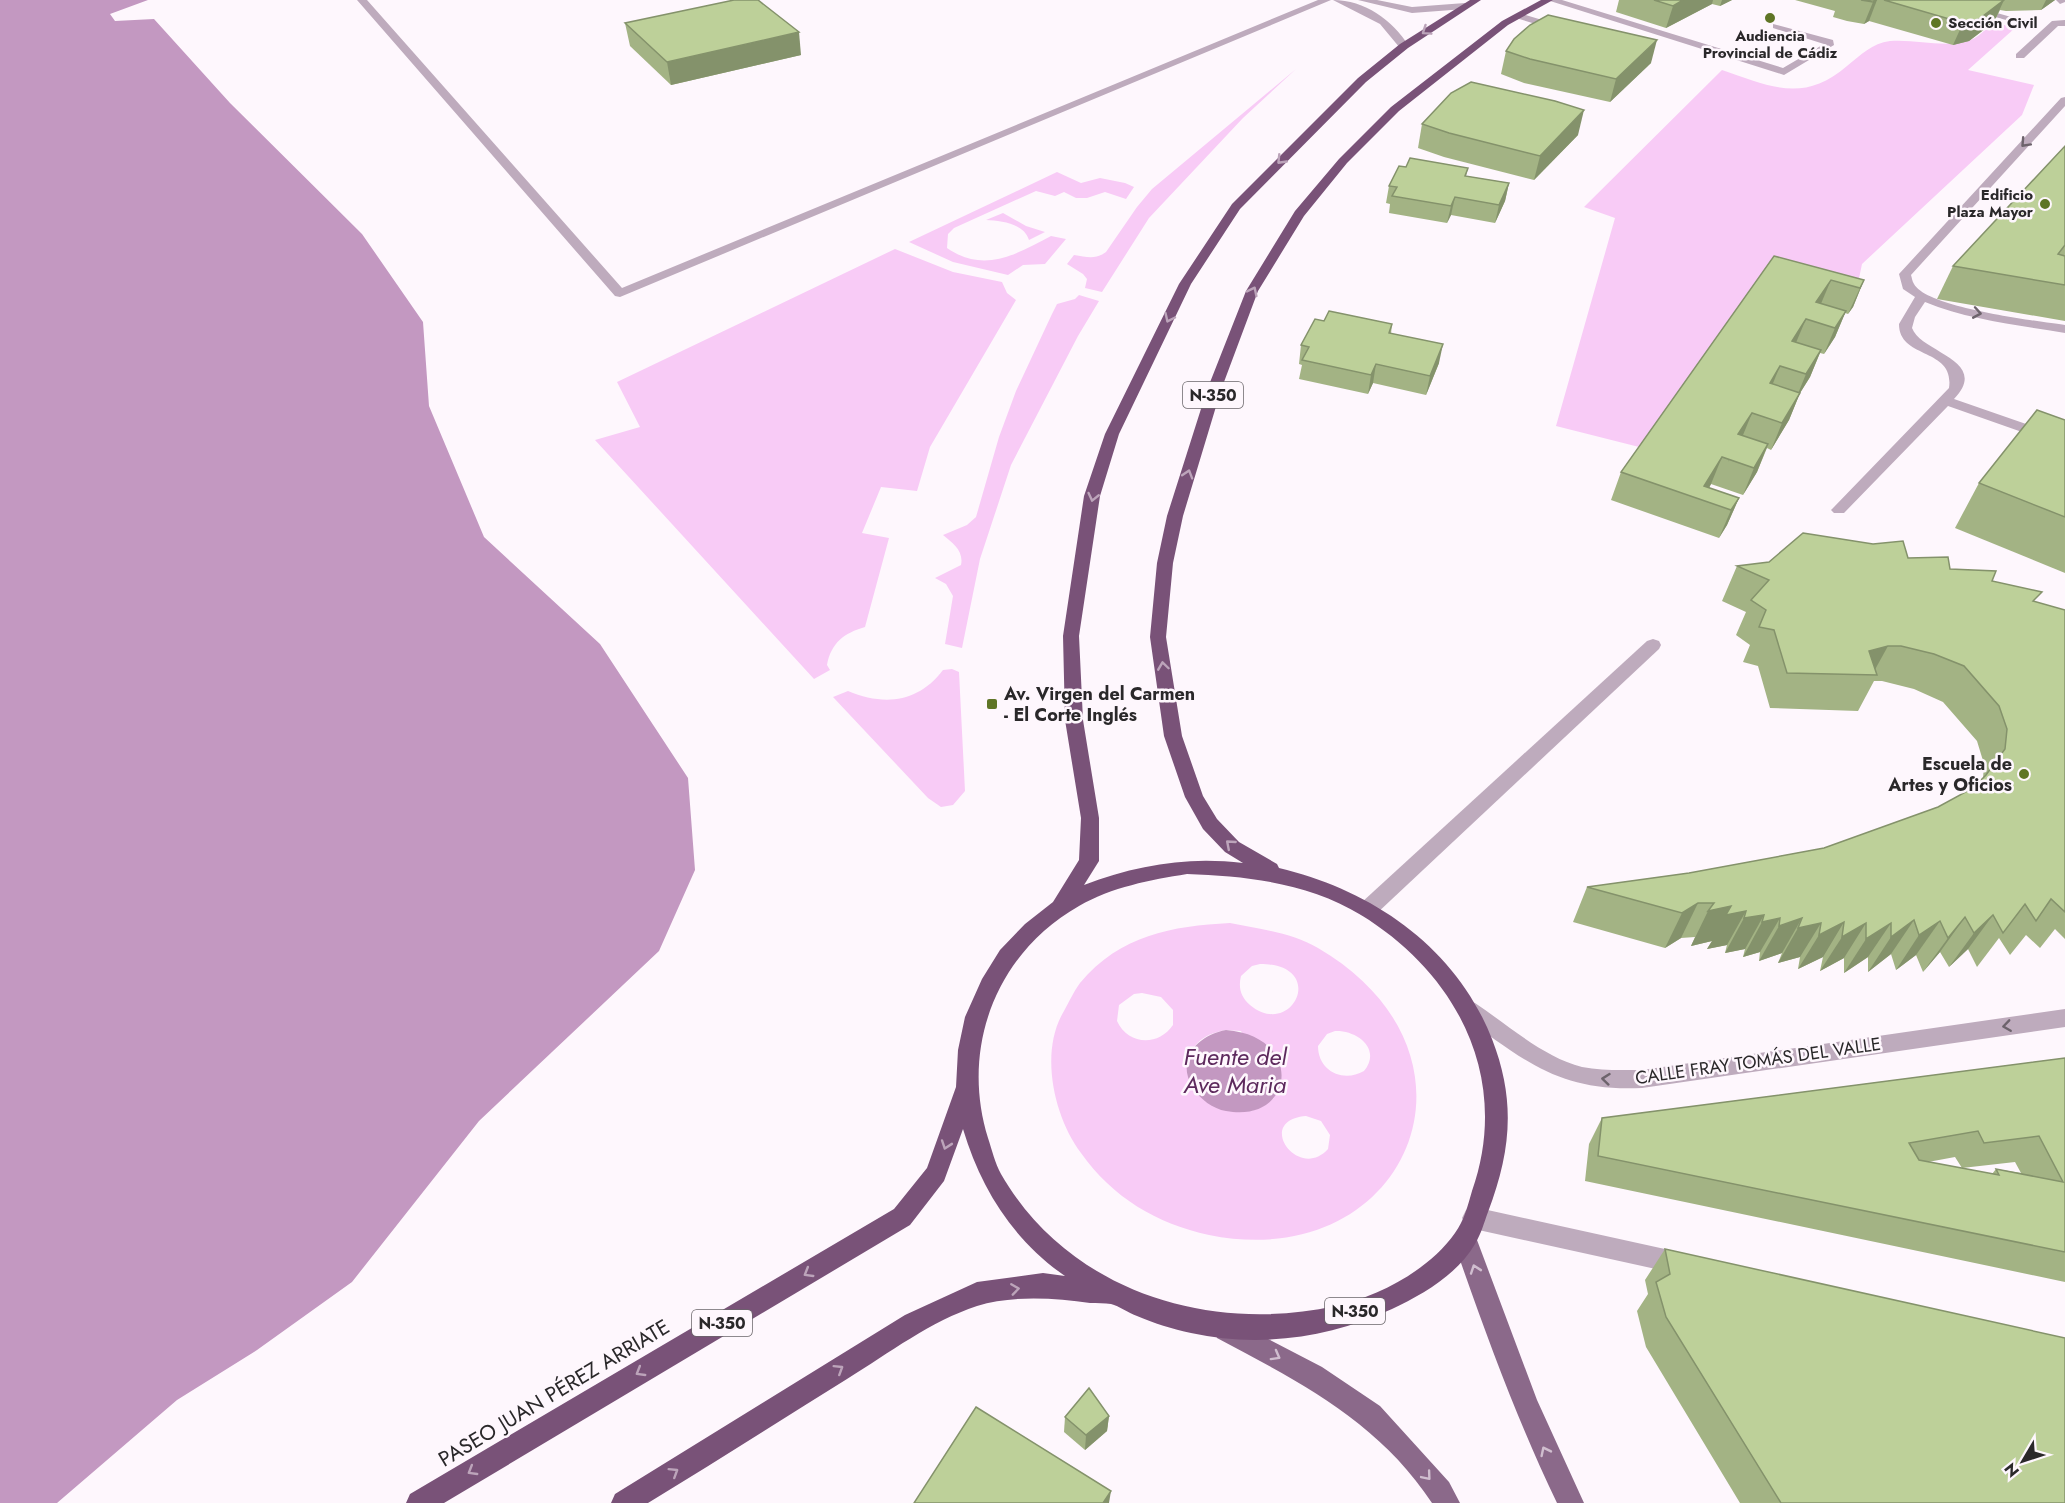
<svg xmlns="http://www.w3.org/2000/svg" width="2065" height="1503" viewBox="0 0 2065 1503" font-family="Jost,sans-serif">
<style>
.green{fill:#f8cbf6;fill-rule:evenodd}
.water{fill:#c398c1}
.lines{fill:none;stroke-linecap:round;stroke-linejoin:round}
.minor{fill:#beabbd;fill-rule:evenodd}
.major{fill:#8b698a;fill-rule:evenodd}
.highway{fill:#795278;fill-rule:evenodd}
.wall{fill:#a3b384;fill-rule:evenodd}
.shaded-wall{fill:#84926b}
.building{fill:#bdd099;stroke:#84926b;stroke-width:1.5;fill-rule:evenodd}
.oneway{stroke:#bca4ba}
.oneway2{stroke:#6d636c}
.oneway3{stroke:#d0becf}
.poi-dot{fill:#5f7526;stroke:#fef7fd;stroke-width:2}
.labels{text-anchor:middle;stroke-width:5;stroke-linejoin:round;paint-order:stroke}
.far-poi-label{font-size:15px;font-weight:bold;fill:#2a282a;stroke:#fef7fd;text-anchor:start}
.shield{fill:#fef7fd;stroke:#6a6669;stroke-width:1.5}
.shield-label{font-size:16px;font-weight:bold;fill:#2a282a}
.poi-label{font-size:18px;font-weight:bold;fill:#2a282a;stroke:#fef7fd;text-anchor:start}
.street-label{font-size:18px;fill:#2a282a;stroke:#fef7fd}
.near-street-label{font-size:21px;fill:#2a282a;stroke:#fef7fd}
.near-water-label{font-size:24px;font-style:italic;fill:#5d295d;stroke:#fef7fd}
</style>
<rect width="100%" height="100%" fill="#fef7fd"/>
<g class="green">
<path d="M1994 22 2015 28 1968 70 2034 85 2022 115 1862 264 1853 307 1765 282 1647 449 1556 426 1615 218 1584 207 1722 70C1770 86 1803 104 1847 66 1861 55 1872 43 1890 41 1917 39 1942 48 1968 41 1977 39 1987 28 1994 22Z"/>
<path d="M1296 69 1243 118 1149 218 1102 292 1085 288 1087 279 1083 274 1067 264 1074 255C1087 257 1095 260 1106 252L1137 207 1152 189Z"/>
<path d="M1057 172 1081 183 1100 178 1125 183 1134 187 1126 199 1105 192 1087 198H1076L1064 192 1055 196 1036 191 954 228 948 234 947 248C985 274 1016 254 1051 236L1066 239 1045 264 1023 265 1008 275 953 262 909 242Z"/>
<path d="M1003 213 1026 226 1045 232 1029 240C1024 223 1001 221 986 220Z"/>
<path d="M895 249 953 272 1002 282 1007 293 1016 300 930 447 917 491 881 487 862 533 889 538 865 627C844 633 831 643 827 665L830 670 814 679 595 440 640 427 617 382Z"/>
<path d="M1079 295 1099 301 1078 336 1011 465 980 559 962 648 945 644 953 596 946 584 935 578 961 565C964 551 953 543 943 535L967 525 976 517 999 437 1016 391 1052 314 1057 304 1075 299Z"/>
<path d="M952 669 959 672 965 791 953 805 941 807 928 798 833 697 848 691C884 706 918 703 943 670Z"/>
<path d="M1230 923C1260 929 1292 933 1318 948 1501 1055 1408 1275 1209 1235 1157 1224 1112 1197 1081 1153 1054 1117 1039 1052 1064 1011 1069 1002 1074 991 1080 983 1120 935 1172 926 1230 923ZM1260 964C1329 964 1292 1040 1250 1005 1241 997 1238 988 1241 976L1252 966ZM1142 993 1161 997 1173 1010V1025C1158 1047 1128 1045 1117 1021L1119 1005 1134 994ZM1226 1030 1241 1031 1274 1098 1263 1106 1251 1111 1187 1071C1188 1046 1202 1034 1226 1030ZM1335 1031C1357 1030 1382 1049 1364 1071 1343 1083 1318 1071 1318 1046L1327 1034ZM1306 1116 1321 1121 1330 1135 1328 1149C1298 1182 1254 1120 1306 1116Z"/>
</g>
<g class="water">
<path d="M0 0H148L110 14 115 21 154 19 230 103 362 234 423 322 429 406 484 537 600 644 688 778 695 870 659 951 479 1121 352 1282 257 1350 177 1400 57 1503H0Z"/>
<path d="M1226 1030C1305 1036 1295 1124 1226 1111 1213 1109 1200 1099 1193 1088 1175 1059 1198 1035 1226 1030Z"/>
</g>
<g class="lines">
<g class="minor">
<path d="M357 0H367L622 288 1318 0H1331L620 297 615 296Z"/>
<path d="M1333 0C1365 0 1392 20 1409 46L1400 48 1380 24Z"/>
<path d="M1358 0H1377L1412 7 1465 3 1470 6 1465 9 1412 13Z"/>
<path d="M1547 0H1562L1783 68 1824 44 1773 28V24L1833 40 1834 45 1784 75Z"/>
<path d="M1936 0H1952L2011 17 2006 20Z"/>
<path d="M2056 0H2065V2L2060 4Z"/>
<path d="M1519 13 1562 26 1564 28 1559 31 1516 18 1514 16Z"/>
<path d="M2065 20V26H2058L2024 58H2016V54L2052 21Z"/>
<path d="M2065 97V106L1911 275C1912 278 1912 281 1914 284 1927 308 2037 321 2065 325V333C2018 325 1969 320 1925 302L1915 317 1912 328C1921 353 1991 360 1954 399L2049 432 2051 435 2044 439 2039 438 1948 406 1844 513H1834L1831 510 1834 507 1949 388C1955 347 1899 360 1899 324L1915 297 1903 289 1899 274 2061 98Z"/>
<path d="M1653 639 1659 641 1661 645 1659 649 1375 915 1368 917 1361 915 1358 909 1361 903 1647 641Z"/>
<path d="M1468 1000 1475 1003C1508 1025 1543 1057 1582 1067 1602 1071 1622 1070 1642 1070L2065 1009V1027L1642 1088C1559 1092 1525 1061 1461 1015L1458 1009 1461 1003Z"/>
<path d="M1474 1207 1683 1253 1691 1256 1695 1264 1691 1272 1683 1275 1474 1229 1466 1226 1462 1218 1466 1210Z"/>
</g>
<g class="major">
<path d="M1465 1229 1473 1232 1477 1240 1537 1400 1584 1503H1557C1516 1418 1484 1329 1453 1240L1457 1232Z"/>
<path d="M1226 1317 1322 1367 1380 1406 1449 1482 1460 1503H1432C1379 1422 1300 1382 1217 1338L1214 1329 1217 1320Z"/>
</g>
<path class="highway" d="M1470 0H1481L1408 48 1366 82 1240 209 1191 284 1119 434 1100 496 1079 636 1083 720 1099 818V861L1084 885C1136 865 1188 856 1243 863L1225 852 1203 829 1185 797 1164 736 1150 637 1157 563 1167 516 1207 390 1246 291 1295 211 1339 159 1391 107 1502 21 1541 0H1553L1508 25 1399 111 1347 163 1304 216 1258 291 1221 390 1183 516 1173 563 1166 637 1182 736 1203 796 1217 819 1239 842 1277 864 1279 868C1372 890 1456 947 1492 1039 1516 1101 1511 1151 1488 1212 1484 1223 1481 1234 1475 1244 1458 1274 1422 1295 1392 1309 1329 1338 1259 1348 1191 1333 1173 1329 1153 1323 1137 1316 1129 1313 1119 1306 1111 1304 1105 1303 1097 1303 1090 1303 1055 1298 1012 1295 977 1306 931 1321 889 1353 847 1379 781 1420 715 1462 648 1503H611L615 1494 905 1315 977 1282 1043 1273 1065 1276C1013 1240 981 1189 963 1129L944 1181 910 1225 444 1503H406L410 1494 894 1209 927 1168 956 1087 958 1050 965 1017 982 979 1000 950 1025 924 1053 902 1079 860 1081 818 1065 720 1063 636 1084 496 1105 434 1179 284 1232 204 1358 78 1400 44ZM1187 874C1247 876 1309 883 1361 915 1459 975 1511 1080 1472 1191 1468 1205 1464 1221 1455 1233 1429 1270 1378 1297 1335 1306 1209 1334 1068 1291 1001 1174 995 1163 992 1150 988 1138 960 1048 996 953 1079 906 1112 887 1150 880 1187 874Z"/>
</g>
<g class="wall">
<path d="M1619 0H1732L1720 6 1712 4 1666 28 1616 12Z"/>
<path d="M1795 0H2055L2041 10 2006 11 2000 10 1994 22 1969 41 1953 45 1869 21 1864 24 1847 21 1833 17 1835 11Z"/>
<path d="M625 23 801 55 671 85 630 46Z"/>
<path d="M1506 51 1651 63 1610 102 1524 83 1501 74Z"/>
<path d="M1422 124 1578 135 1534 180 1444 157 1418 148Z"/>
<path d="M2065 146V321L1937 299 1953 266Z"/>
<path d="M1406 167 1468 168 1466 176 1509 183 1505 201 1495 223 1451 215 1447 223 1389 213 1390 204 1386 203 1389 186Z"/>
<path d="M1774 256 1864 280 1853 307 1848 314 1845 313 1835 337 1824 354 1820 353 1810 377 1800 393 1789 420 1771 450 1767 448 1757 472 1743 495 1711 484 1709 488 1739 498 1727 525 1719 538 1611 500 1621 472Z"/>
<path d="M1324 321 1392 324 1391 334 1439 363 1426 395 1373 383 1368 394 1299 379 1302 365 1299 364 1301 345Z"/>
<path d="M2065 420V573L1955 528 1979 483Z"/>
<path d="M1908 558 1992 581 2036 602 2065 610V939L2055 929 2040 948 2026 935 2010 955 1999 938 1977 967 1968 949 1949 967 1940 952 1923 972 1916 955 1896 970 1891 954 1868 972V957L1844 973V958L1820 971 1823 957 1798 969 1800 957 1778 963 1782 953 1759 961 1760 952 1743 957 1745 949 1725 953 1727 945 1707 949 1712 941 1691 946 1695 937 1681 938 1665 948 1573 922 1587 887 1689 873 1824 848 1938 807 1973 788 1983 779 1984 764 1977 741 1943 702 1914 689 1882 681H1874L1858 711 1770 708 1758 666 1743 662 1750 645 1736 635 1746 612 1722 601 1737 566Z"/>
<path d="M2065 1058V1282L1585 1181 1589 1144 1602 1118ZM1955 1157 1962 1168 1928 1162ZM2015 1162 2021 1173 1996 1169 1992 1174 1962 1168Z"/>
<path d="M1665 1249 2065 1503H1740L1646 1347 1637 1311 1648 1294 1645 1280Z"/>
<path d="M1109 1416 1107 1431 1085 1450 1064 1432 1065 1417Z"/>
</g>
<g class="shaded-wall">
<path d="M1683 0H1713L1712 4 1666 28 1673 6Z"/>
<path d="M1722 0H1732L1720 6Z"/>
<path d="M1876 0H1877L1869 21 1864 24 1873 2Z"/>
<path d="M2004 0 1994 22 1969 41 1953 45 1963 23Z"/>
<path d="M2046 0H2055L2041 10Z"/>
<path d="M799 32 801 55 671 85 667 62Z"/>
<path d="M1657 40 1651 63 1610 102 1616 79Z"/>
<path d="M1584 110 1578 135 1534 180 1540 156Z"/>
<path d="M1509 183 1505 201 1495 223 1499 205Z"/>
<path d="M1455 197 1451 215 1447 223 1451 206Z"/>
<path d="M1831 280 1820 306 1816 302Z"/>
<path d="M1864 280 1853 307 1848 314 1860 288Z"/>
<path d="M1846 311 1835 337 1824 354 1835 328Z"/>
<path d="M1806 319 1795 345 1781 368 1792 341Z"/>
<path d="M1443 344 1439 363 1426 395 1430 376Z"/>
<path d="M1821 350 1810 377 1800 393 1789 420 1771 450 1782 423 1795 401 1806 374Z"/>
<path d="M1376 364 1373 383 1368 394 1371 375Z"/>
<path d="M1780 366 1769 393 1770 383Z"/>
<path d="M1752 413 1741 440 1728 462 1738 434Z"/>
<path d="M1768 444 1757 472 1743 495 1754 468Z"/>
<path d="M1722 457 1711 484 1702 500 1704 486Z"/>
<path d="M1739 498 1727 525 1719 538 1731 510Z"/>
<path d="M1888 646 1872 675 1869 651Z"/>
<path d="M1698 903 1681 938 1665 948 1682 913Z"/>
<path d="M1731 906 1746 911 1727 945 1707 949 1712 941 1691 946 1708 911Z"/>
<path d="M1764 915 1745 949 1725 953 1744 918Z"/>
<path d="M1993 915 1968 949 1949 967 1974 933Z"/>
<path d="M1965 917 1940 952 1923 972 1948 938Z"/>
<path d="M1780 918 1760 952 1743 957 1762 922Z"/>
<path d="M1802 918 1782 953 1759 961 1779 926Z"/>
<path d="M1914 920 1891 954 1868 972 1891 937Z"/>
<path d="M1940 921 1916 955 1896 970 1919 935Z"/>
<path d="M1844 922 1823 957 1798 969 1819 935Z"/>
<path d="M1821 923 1800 957 1778 963 1798 928Z"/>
<path d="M1866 923 1844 958 1820 971 1842 937Z"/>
<path d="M1891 923 1868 957 1844 973 1866 939Z"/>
<path d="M1109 1416 1107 1431 1085 1450 1086 1435Z"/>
<path d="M1111 1491 1109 1503H1103Z"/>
</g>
<g class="building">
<path d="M734 0H758L799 32 667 62 625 23Z"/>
<path d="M1654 0H1683L1673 6Z"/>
<path d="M1861 0H1876L1873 2Z"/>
<path d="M1884 0H2004L1979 19 1963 23Z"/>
<path d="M1548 15 1657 40 1616 79 1530 59 1506 51 1514 39 1530 25Z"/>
<path d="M1471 82 1555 101 1584 110 1540 156 1449 133 1422 124 1451 93Z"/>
<path d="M2065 146V245L2058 254 2065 256V285L1953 266Z"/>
<path d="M1410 158 1468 168 1465 176 1509 183 1499 205 1455 197 1451 206 1392 196 1397 187 1389 186 1399 166 1406 167Z"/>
<path d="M1774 256 1864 280 1860 288 1831 280 1816 302 1846 311 1835 328 1806 319 1792 341 1821 350 1806 374 1780 366 1770 383 1800 393 1782 423 1752 413 1738 434 1768 444 1754 468 1722 457 1704 486 1739 498 1731 510 1621 472Z"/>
<path d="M1329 311 1392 324 1389 333 1443 344 1430 376 1376 364 1371 375 1302 360 1309 347 1301 345 1315 319 1324 321Z"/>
<path d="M2037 410 2065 420V517L1979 483Z"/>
<path d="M1803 533 1873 544 1903 541 1908 558 1948 557 1950 569 1996 571 1992 581 2042 592 2033 601 2065 610V912L2051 899 2036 921 2025 904 2003 933 1993 915 1974 933 1965 917 1948 938 1940 921 1919 935 1914 920 1891 937V923L1866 939V923L1842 937 1844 922 1819 935 1821 923 1798 928 1802 918 1779 926 1780 918 1762 922 1764 915 1744 918 1746 911 1726 915 1731 906 1708 911 1714 903H1698L1682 913 1587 887 1689 873 1824 848 1938 807 1973 788 1986 775 2005 749 2007 729 1999 706 1964 666 1934 654 1901 646H1888L1869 651 1877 675 1787 673 1774 630 1759 627 1766 610 1751 600 1769 580 1737 566 1769 562Z"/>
<path d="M2065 1058V1252L1598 1156 1602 1118ZM1978 1131 1984 1143 2039 1136 2063 1182 1996 1169 1999 1175 1919 1160 1909 1143Z"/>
<path d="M1665 1249 2065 1338V1503H1781L1666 1317 1656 1282 1670 1274Z"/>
<path d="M1089 1388 1109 1416 1086 1435 1065 1417Z"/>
<path d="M976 1407 1111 1491 1103 1503H914Z"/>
</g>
<defs><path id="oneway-chevron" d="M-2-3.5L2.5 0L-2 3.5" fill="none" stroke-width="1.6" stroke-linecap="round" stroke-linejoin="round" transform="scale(1.5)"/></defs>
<g class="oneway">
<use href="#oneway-chevron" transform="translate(1426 31) rotate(146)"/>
<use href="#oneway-chevron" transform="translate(1281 160) rotate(134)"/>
<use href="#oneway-chevron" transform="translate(1253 291) rotate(-64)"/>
<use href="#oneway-chevron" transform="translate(1169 318) rotate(115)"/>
<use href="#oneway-chevron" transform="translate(1188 474) rotate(-73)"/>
<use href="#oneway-chevron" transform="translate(1093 497) rotate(103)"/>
<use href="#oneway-chevron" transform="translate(1163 666) rotate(-98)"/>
<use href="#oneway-chevron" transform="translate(1230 844) rotate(-139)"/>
<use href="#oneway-chevron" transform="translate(946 1145) rotate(109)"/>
<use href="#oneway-chevron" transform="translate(808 1273) rotate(149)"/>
<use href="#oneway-chevron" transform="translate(1015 1289) rotate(-8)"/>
<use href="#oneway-chevron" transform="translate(839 1369) rotate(-32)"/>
<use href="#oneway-chevron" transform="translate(640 1372) rotate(149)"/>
<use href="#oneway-chevron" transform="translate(472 1471) rotate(149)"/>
<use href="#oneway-chevron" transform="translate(674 1472) rotate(-32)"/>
</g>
<g class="oneway2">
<use href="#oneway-chevron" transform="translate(2025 143) rotate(133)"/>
<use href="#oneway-chevron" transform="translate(1977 313) rotate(10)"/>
<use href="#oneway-chevron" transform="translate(2007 1026) rotate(172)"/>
<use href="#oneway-chevron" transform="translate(1606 1079) rotate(-174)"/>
</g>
<g class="oneway3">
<use href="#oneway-chevron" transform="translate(1475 1269) rotate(-109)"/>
<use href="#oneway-chevron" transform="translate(1276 1356) rotate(29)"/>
<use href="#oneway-chevron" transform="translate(1545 1451) rotate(-116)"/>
<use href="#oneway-chevron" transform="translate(1427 1476) rotate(50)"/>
</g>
<g class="poi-dot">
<circle cx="1770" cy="18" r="6"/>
<circle cx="1936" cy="23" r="6"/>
<circle cx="2045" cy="204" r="6"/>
<rect x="986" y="698" width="12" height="12" rx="3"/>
<circle cx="2024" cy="774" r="6"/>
</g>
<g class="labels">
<g class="far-poi-label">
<text x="1948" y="28">Sección Civil</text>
<text x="1770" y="41" text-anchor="middle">Audiencia<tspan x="1770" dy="17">Provincial de Cádiz</tspan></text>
<text x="2033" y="200" text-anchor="end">Edificio<tspan x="2033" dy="17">Plaza Mayor</tspan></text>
</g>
<g class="shield">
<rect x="1183" y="382" width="60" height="26" rx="4.5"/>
<rect x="1325" y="1298" width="60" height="26" rx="4.5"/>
<rect x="692" y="1310" width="60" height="26" rx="4.5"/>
</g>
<g class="shield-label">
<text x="1213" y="401">N-350</text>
<text x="1355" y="1317">N-350</text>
<text x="722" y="1329">N-350</text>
</g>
<g class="poi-label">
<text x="1004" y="700">Av. Virgen del Carmen<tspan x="1004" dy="21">- El Corte Inglés</tspan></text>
<text x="2012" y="770" text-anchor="end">Escuela de<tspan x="2012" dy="21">Artes y Oficios</tspan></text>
</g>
<g class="street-label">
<text transform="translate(1758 1061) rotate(-8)" y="6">CALLE FRAY TOMÁS DEL VALLE</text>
</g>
<g class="near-street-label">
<text transform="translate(554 1393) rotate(-31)" y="7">PASEO JUAN PÉREZ ARRIATE</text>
</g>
<g class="near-water-label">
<text x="1235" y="1065">Fuente del<tspan x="1235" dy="28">Ave Maria</tspan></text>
</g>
</g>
<g transform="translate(2023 1461) rotate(231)" stroke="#fef7fd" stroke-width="4.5" paint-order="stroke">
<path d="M0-4.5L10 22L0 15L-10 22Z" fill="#2a282a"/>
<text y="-9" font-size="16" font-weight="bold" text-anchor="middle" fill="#2a282a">N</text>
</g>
</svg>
